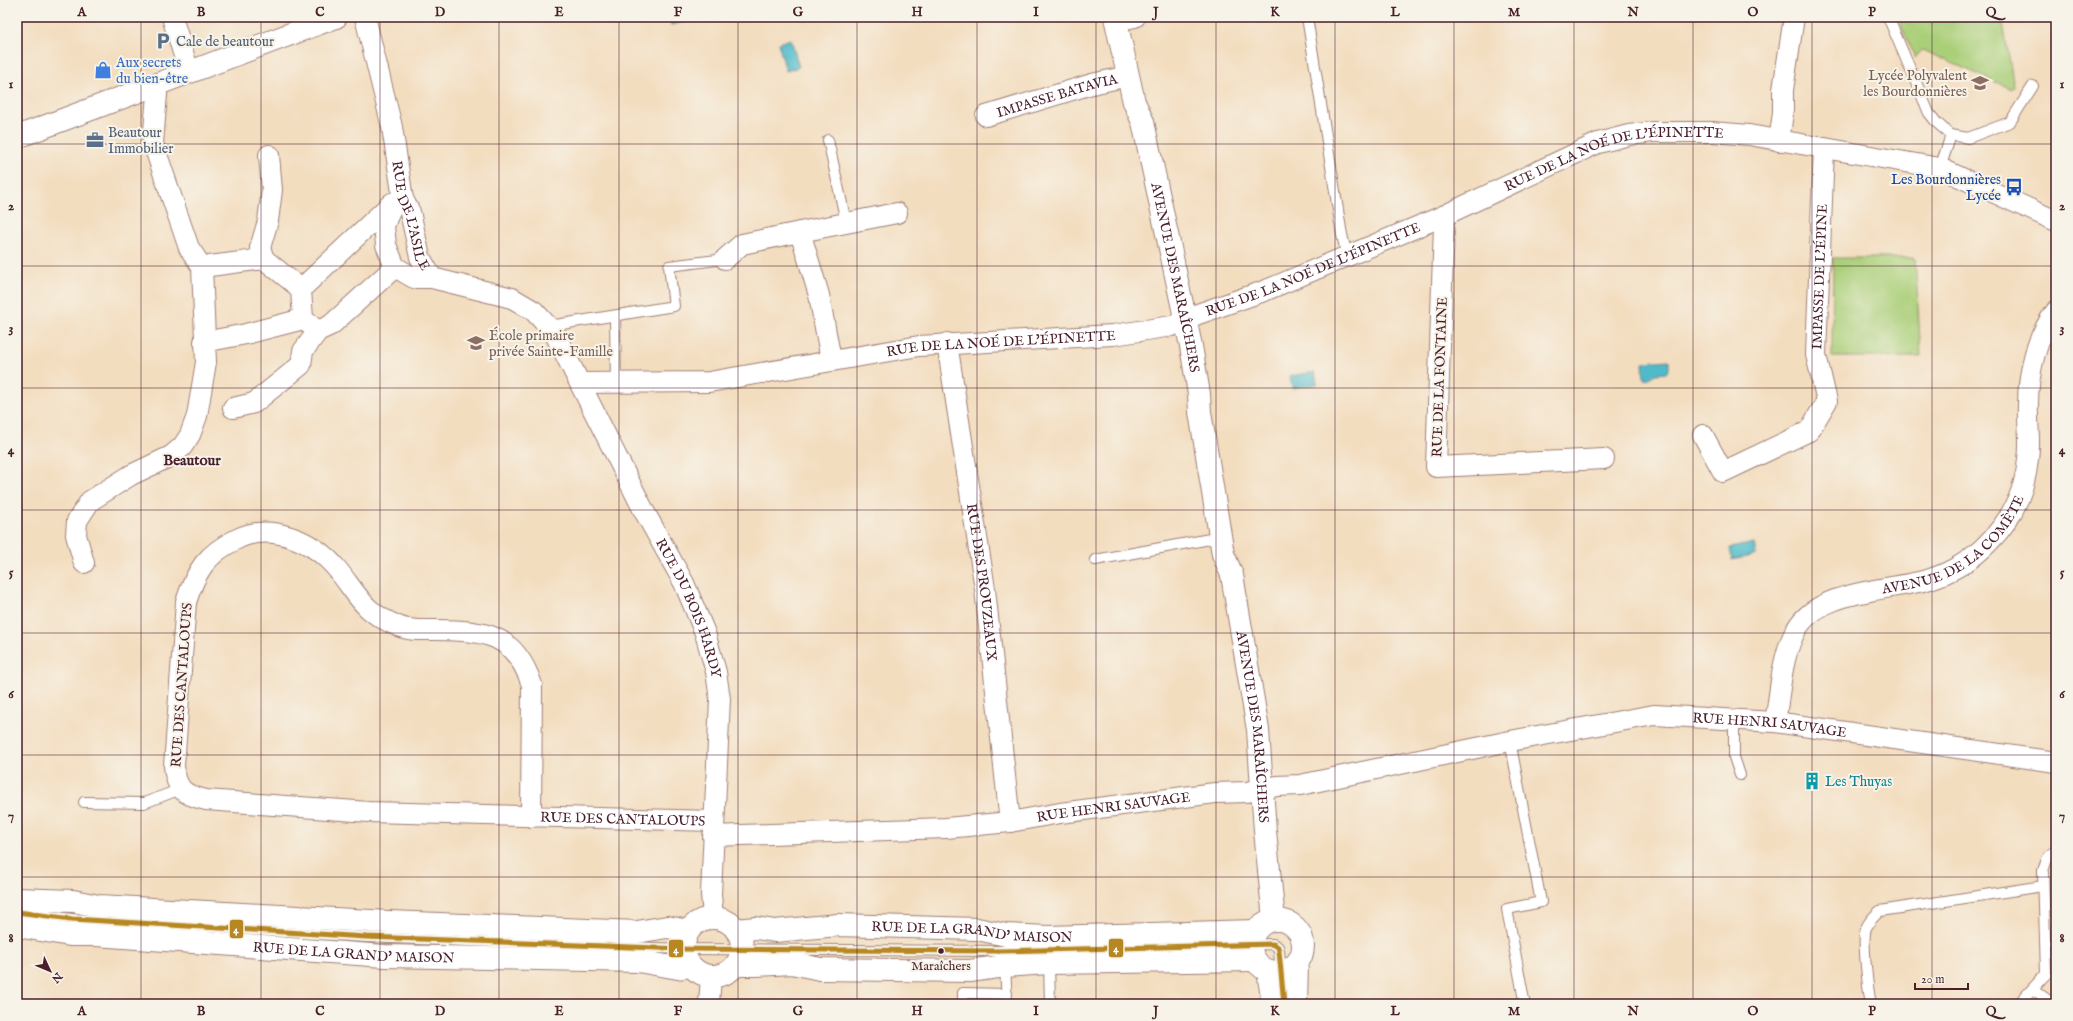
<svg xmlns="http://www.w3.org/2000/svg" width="2073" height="1021" viewBox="0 0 2073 1021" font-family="'IM FELL English',serif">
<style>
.green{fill:#aacf79;stroke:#7a7752}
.water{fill:#4fbbca;stroke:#4c6d7a}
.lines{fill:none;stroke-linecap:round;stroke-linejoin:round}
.service-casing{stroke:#9e7e75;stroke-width:12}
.minor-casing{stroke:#9e7e75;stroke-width:22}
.tertiary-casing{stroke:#9e7e75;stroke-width:24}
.secondary-casing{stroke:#9e7e75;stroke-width:24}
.service{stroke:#fff;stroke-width:10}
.minor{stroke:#fff;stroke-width:20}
.tertiary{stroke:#fff;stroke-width:22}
.secondary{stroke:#fff;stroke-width:22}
.bus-1-casing{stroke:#f7f3e8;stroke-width:8}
.bus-1{stroke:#b78722;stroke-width:5}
.grid{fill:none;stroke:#4a1f2b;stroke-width:1;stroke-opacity:0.55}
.bus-dot{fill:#4a1f2b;stroke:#f7f3e8;stroke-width:1.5}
.labels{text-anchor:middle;stroke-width:4;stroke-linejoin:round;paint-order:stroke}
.bus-label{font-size:13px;fill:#4a1f2b;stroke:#f7f3e8}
.service-label{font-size:14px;fill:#4e5e75;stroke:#f7f3e8;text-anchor:start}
.shop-label{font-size:14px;fill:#366cbe;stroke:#f7f3e8;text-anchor:start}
.education-label{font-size:14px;fill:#785e54;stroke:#f7f3e8;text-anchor:end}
.street-label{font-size:14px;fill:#4a1f2b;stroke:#f7f3e8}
.transit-label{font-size:14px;fill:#164399;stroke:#f7f3e8;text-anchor:end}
.culture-label{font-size:14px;fill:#0d838f;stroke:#f7f3e8;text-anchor:start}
.neighbourhood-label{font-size:15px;font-weight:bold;fill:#4a1f2b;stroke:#f7f3e8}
.line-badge{stroke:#f7f3e8;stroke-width:1.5}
.badge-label{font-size:11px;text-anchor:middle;font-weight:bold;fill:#fff}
.neatline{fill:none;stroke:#4a1f2b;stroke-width:1.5}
.grid-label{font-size:13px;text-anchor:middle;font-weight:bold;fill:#4a1f2b}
</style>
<rect width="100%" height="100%" fill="#f7f3e8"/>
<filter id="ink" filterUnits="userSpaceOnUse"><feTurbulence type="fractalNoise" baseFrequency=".025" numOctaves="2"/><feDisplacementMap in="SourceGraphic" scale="8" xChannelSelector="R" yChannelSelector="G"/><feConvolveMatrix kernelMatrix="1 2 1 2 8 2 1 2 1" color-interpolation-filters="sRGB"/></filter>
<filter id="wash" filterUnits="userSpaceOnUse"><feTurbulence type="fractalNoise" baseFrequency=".012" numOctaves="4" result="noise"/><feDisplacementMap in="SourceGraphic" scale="16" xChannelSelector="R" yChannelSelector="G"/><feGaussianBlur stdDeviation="0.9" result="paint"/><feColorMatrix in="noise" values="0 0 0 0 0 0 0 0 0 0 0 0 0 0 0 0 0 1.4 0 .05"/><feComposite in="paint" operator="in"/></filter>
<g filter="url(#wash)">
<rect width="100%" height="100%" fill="#f3ddbf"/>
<g class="green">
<path d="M1898 17H2002L2014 86 2012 89 1922 50 1915 58Z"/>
<path d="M1833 258H1915L1921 357H1832Z"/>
</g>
<g class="water">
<path d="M669 17H699V18L671 25Z"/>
<path d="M791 39 799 67 786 71 778 43Z"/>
<path d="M1669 360V370L1666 373 1655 374 1649 378 1644 379 1643 362Z"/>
<path d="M1315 372 1317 384 1292 388 1290 376Z"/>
<path d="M1754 543 1756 555 1732 560 1730 548Z"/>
</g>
</g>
<g filter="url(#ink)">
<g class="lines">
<g class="service-casing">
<g id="service">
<path d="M1307 17 1342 235 1347 256"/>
<path d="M1888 17 1929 113 1937 123 1951 135 1940 168"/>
<path d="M17 77V89"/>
<path d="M1951 135 1968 138 2010 122 2033 86"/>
<path d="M828 140 846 222"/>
<path d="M615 316 616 384"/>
<path d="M549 326 674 306 669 266 725 259"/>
<path d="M1095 560 1221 537"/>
<path d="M1734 719V757L1740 775"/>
<path d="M1510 741 1541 902 1507 909 1524 1000"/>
<path d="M84 802 144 803 181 789"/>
<path d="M17 912 72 919 366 937 684 949 999 951 1273 944 1278 947 1279 951 1284 1004"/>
<path d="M1049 963 1050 1004"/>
<path d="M1005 966 1007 1004"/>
<path d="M2033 989 2053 1004"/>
<path d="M963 1004V993L1007 994"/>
<path d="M1871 1004C1868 990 1862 940 1866 928 1869 922 1875 915 1880 911L2043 886"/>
<path d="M2018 1004 2046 974 2043 871 2047 859 2052 853H2056"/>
</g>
</g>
<g class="minor-casing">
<g id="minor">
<path d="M172 17 189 72"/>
<path id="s1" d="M365 17 392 127 403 199 410 212 420 257 432 278 512 298 534 311 555 334 644 511 684 583 705 633 716 672 720 699 711 894 713 917"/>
<path d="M1116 21 1135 17"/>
<path id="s2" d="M986 116 1092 84 1128 76"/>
<path d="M1779 141 1783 113V90L1794 17"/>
<path d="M392 205 384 226 386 245 395 267 414 278H432"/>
<path d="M1443 216 1444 224 1436 467 1604 459"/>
<path d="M264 259 260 248 268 221 272 190 269 155"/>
<path d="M725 259 742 244 800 232"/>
<path d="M202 267 264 259 301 289"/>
<path d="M318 331 303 319 301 289 392 203 403 199"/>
<path d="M204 342 246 334 303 319"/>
<path id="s3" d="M947 343 985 589 1010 822"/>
<path d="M831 360 819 295 800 232 897 213"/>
<path id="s4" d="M581 383 709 382 919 346 1113 335 1172 326 1198 314 1264 291 1443 216 1598 143 1629 135 1653 132H1712L1749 135 1940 168 2056 221"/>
<path d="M233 408 254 403 301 365 303 351 318 331 331 325 395 267"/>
<path id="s5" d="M1703 435 1723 472 1809 431 1827 401 1816 355 1824 148"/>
<path d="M84 563 76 535 77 521 90 501 131 475 171 456 182 447 190 435 197 416 206 362 202 267 189 248 153 143 157 94 154 87"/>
<path id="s6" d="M1775 722C1780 694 1781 662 1793 636 1813 588 1888 592 1930 579 1952 572 1973 559 1989 542 2011 520 2025 491 2028 459 2031 441 2027 423 2028 405 2028 372 2036 337 2056 311"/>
<path id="s7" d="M531 817 532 685C514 631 483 631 434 630 422 630 409 631 398 626 388 622 377 616 369 609 356 597 348 582 337 569 314 541 271 522 237 539 206 554 196 571 186 602L174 766C176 790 184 795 206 800L369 812 714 821"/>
<path id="s8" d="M713 836 946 828 1010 822 1060 813 1215 793 1247 792 1277 786 1300 785 1510 741 1654 715 1775 722 2056 762"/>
<path d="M709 1004 711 976"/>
</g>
</g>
<g class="tertiary-casing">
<path id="tertiary" d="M17 137 336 17"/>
</g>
<g class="secondary-casing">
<g id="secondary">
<path id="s9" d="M1115 17 1134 102 1143 122 1191 346 1199 394 1200 412 1223 554 1232 575 1258 730 1265 831 1274 920"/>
<path d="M17 899 73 901 99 906 389 922 637 932 667 927 688 931"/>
<circle cx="713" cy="947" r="29"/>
<circle cx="1277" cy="946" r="26"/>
<path id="s10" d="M17 926 70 935H96L385 956 638 961 678 968 690 966"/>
<path id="s11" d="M736 930 756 928 775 931 838 925 977 929 1006 935 1048 937 1255 931"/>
<path d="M736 965H757L792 963 820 969 970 971 1005 966 1049 963 1255 960"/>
<path d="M1268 971 1273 1004"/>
<path d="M1296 1004 1297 963"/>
</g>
</g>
<use href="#service" class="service"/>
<use href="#minor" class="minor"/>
<use href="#tertiary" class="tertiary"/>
<use href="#secondary" class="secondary"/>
<g class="bus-1-casing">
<path id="bus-1" d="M17 912 72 919 366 937 684 949 999 951 1273 944 1278 947 1279 951 1284 1004"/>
</g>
<use href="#bus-1" class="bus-1"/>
</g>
</g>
<path class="grid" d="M141 17V1004M261 17V1004M380 17V1004M499 17V1004M619 17V1004M738 17V1004M857 17V1004M977 17V1004M1096 17V1004M1216 17V1004M1335 17V1004M1454 17V1004M1574 17V1004M1693 17V1004M1812 17V1004M1932 17V1004M17 144H2056M17 266H2056M17 388H2056M17 510H2056M17 633H2056M17 755H2056M17 877H2056"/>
<defs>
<g id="parking-bare" transform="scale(1.38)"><path d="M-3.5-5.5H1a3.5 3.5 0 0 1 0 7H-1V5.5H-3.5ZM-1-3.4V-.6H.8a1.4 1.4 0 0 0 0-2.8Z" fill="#5c6f8a" stroke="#f7f3e8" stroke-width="2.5" paint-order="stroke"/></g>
<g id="shop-bare" transform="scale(1.38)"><path d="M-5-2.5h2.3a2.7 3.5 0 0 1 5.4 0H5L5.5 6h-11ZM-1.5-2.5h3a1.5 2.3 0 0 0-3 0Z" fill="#3f7fe0" stroke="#f7f3e8" stroke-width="2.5" paint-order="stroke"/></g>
<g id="school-bare" transform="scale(1.38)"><path d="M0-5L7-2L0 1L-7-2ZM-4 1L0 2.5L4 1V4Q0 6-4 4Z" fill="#8d6e63" stroke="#f7f3e8" stroke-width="2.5" paint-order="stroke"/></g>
<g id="office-bare" transform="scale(1.38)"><path d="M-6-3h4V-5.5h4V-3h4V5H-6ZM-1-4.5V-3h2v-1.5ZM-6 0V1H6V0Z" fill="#5c6f8a" stroke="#f7f3e8" stroke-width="2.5" paint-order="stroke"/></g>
<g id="bus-bare" transform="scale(1.38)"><path d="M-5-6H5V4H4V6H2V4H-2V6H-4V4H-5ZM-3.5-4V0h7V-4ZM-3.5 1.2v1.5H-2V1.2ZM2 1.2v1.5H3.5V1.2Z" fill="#1a4fb4" stroke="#f7f3e8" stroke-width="2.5" paint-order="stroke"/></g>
<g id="building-bare" transform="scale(1.38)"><path d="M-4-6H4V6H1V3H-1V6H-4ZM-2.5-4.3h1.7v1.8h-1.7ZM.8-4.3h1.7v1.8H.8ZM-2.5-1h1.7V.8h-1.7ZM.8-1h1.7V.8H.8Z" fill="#0f9aa8" stroke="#f7f3e8" stroke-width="2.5" paint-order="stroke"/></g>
</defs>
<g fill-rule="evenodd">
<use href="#parking-bare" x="163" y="41"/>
<use href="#shop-bare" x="103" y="70"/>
<use href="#school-bare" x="1980" y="83"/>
<use href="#office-bare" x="95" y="140"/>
<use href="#bus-bare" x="2014" y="187"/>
<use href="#school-bare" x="476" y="343"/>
<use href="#building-bare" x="1812" y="781"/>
</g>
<circle class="bus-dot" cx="941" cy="951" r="3.5"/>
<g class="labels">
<g class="bus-label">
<text x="941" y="970">Maraîchers</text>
</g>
<g class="service-label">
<text x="176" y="46">Cale de beautour</text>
<text x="108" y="137">Beautour<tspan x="108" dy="16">Immobilier</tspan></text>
</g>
<g class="shop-label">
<text x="116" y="67">Aux secrets<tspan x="116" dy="16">du bien-être</tspan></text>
</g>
<g class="education-label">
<text x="1967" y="80">Lycée Polyvalent<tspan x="1967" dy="16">les Bourdonnières</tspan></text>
<text x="489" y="340" text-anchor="start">École primaire<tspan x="489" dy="16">privée Sainte-Famille</tspan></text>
</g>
<g class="street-label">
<text dy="5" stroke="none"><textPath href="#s2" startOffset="74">IMPASSE BATAVIA</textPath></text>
<text dy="5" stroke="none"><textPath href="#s4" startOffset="1071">RUE DE LA NOÉ DE L'ÉPINETTE</textPath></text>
<text dy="5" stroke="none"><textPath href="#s1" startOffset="204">RUE DE L'ASILE</textPath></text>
<text dy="5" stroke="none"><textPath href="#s4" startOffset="747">RUE DE LA NOÉ DE L'ÉPINETTE</textPath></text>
<text dy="5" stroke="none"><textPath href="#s9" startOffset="268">AVENUE DES MARAÎCHERS</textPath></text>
<text dy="5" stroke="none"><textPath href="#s5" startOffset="298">IMPASSE DE L'ÉPINE</textPath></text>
<text dy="5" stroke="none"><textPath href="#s4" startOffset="423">RUE DE LA NOÉ DE L'ÉPINETTE</textPath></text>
<text transform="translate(1439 377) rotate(-88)" y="5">RUE DE LA FONTAINE</text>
<text dy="5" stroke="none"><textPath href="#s6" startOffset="281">AVENUE DE LA COMÈTE</textPath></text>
<text dy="5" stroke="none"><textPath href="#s3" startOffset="242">RUE DES PROUZEAUX</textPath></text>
<text dy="5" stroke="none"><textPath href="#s1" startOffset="716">RUE DU BOIS HARDY</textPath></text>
<text transform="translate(181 685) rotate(-86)" y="5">RUE DES CANTALOUPS</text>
<text dy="5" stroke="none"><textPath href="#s8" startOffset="1067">RUE HENRI SAUVAGE</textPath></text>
<text dy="5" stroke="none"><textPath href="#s9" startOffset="725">AVENUE DES MARAÎCHERS</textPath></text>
<text dy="5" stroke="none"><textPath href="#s8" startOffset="402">RUE HENRI SAUVAGE</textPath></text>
<text dy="5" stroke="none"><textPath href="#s7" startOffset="1207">RUE DES CANTALOUPS</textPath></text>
<text dy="5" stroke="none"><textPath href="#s11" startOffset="237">RUE DE LA GRAND' MAISON</textPath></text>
<text dy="5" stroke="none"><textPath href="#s10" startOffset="338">RUE DE LA GRAND' MAISON</textPath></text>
</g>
<g class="transit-label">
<text x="2001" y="184">Les Bourdonnières<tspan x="2001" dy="16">Lycée</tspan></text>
</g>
<g class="culture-label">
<text x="1825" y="786">Les Thuyas</text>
</g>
<g class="neighbourhood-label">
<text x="192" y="465">Beautour</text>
</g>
</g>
<g class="line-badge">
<rect x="229" y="919" width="15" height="20" rx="4" fill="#b78722"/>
<rect x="1108" y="938" width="16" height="20" rx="4" fill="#b78722"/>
<rect x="668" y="939" width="16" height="19" rx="4" fill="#b78722"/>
</g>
<g class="badge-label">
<text x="236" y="933">4</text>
<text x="1116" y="952">4</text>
<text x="676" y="953">4</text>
</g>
<rect width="2073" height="1021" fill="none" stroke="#f7f3e8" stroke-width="44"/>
<g transform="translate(50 971) rotate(134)" stroke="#f7f3e8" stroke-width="3" paint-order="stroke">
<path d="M0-3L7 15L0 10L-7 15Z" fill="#4a1f2b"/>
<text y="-6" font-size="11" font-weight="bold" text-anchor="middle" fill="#4a1f2b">N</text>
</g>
<path d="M1915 983v6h53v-6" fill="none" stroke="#4a1f2b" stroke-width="2"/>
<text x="1921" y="983" font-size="12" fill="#4a1f2b" stroke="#f7f3e8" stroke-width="3" paint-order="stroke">20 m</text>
<rect x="22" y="22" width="2029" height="977" class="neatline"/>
<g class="grid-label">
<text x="82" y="16">A</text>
<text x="201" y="16">B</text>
<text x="320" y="16">C</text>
<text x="440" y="16">D</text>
<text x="559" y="16">E</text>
<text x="678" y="16">F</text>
<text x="798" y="16">G</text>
<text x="917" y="16">H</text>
<text x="1036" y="16">I</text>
<text x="1156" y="16">J</text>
<text x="1275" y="16">K</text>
<text x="1395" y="16">L</text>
<text x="1514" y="16">M</text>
<text x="1633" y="16">N</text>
<text x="1753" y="16">O</text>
<text x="1872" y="16">P</text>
<text x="1991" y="16">Q</text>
<text x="11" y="88">1</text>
<text x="2062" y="88">1</text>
<text x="11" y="210">2</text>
<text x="2062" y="210">2</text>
<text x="11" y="332">3</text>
<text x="2062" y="332">3</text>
<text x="11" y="454">4</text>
<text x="2062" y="454">4</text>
<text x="11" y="576">5</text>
<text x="2062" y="576">5</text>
<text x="11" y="698">6</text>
<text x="2062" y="698">6</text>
<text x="11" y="820">7</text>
<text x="2062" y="820">7</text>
<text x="11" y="942">8</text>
<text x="2062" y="942">8</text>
<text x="82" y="1015">A</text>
<text x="201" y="1015">B</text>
<text x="320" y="1015">C</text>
<text x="440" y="1015">D</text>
<text x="559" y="1015">E</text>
<text x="678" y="1015">F</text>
<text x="798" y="1015">G</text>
<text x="917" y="1015">H</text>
<text x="1036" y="1015">I</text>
<text x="1156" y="1015">J</text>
<text x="1275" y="1015">K</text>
<text x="1395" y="1015">L</text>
<text x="1514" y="1015">M</text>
<text x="1633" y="1015">N</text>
<text x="1753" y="1015">O</text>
<text x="1872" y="1015">P</text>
<text x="1991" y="1015">Q</text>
</g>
</svg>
